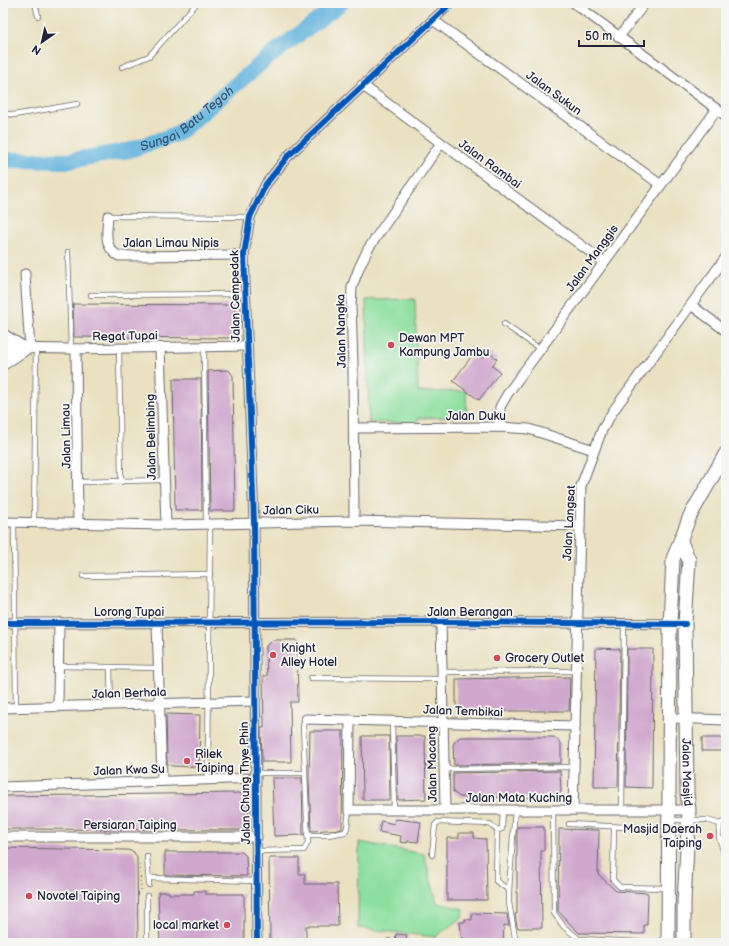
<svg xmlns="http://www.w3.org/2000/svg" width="729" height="946" viewBox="0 0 729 946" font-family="'Balsamiq Sans',sans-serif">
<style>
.green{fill:#8ddf9f;stroke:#58806d}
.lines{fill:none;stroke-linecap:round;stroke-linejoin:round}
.river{stroke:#62b2dd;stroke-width:16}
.building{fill:#d0a8ce}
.service-casing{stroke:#68656a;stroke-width:6}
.minor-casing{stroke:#68656a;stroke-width:11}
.secondary-casing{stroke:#68656a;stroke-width:15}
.path{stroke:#68656a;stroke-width:1.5;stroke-dasharray:1 3;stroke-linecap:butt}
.service{stroke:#fff;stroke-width:4.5}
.minor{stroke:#fff;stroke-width:9}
.secondary{stroke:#fff;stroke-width:13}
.cycleway-casing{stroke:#f6f6f2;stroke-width:8}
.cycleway{stroke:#0057b8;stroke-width:6}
.poi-dot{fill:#d1495b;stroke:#f6f6f2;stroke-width:1.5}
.labels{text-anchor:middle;stroke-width:3.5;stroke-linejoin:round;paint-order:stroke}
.street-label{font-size:12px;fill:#22223b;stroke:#f6f6f2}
.poi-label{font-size:12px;fill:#22223b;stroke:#f6f6f2;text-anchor:start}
.water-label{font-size:13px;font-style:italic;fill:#385474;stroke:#f6f6f2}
</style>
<rect width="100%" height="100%" fill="#f6f6f2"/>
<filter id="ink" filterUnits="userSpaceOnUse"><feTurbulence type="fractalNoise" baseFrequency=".025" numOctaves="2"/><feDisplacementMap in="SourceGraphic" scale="8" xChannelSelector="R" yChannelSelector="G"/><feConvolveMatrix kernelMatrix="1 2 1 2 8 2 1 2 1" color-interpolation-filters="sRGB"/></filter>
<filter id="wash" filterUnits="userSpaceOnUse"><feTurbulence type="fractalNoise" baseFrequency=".012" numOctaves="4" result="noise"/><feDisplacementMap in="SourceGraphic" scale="16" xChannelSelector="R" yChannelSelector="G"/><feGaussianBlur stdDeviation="0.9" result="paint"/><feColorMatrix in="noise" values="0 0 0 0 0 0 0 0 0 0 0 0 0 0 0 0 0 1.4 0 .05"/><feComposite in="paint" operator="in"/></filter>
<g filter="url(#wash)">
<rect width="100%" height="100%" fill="#eae1c1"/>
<g class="green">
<path d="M415 299 418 392 466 391 467 417 418 418V422L369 423 366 300Z"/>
<path d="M359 842 424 854 437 903 464 909 462 918 435 937 358 928Z"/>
</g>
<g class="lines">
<path class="river" id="s1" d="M3 162 11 160 69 161 130 150 177 134 266 59 341 3"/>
</g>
<g id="blocks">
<g class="building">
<path d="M73 304 235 305V332L230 338 74 337Z"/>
<path d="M487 351 497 359 492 366 500 372 479 400 453 381 474 353 482 358Z"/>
<path d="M229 370 233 376 235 511H210L208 371Z"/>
<path d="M173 379H201L202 510H175Z"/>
<path d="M272 640H297L298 702H290L291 762H262L261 728H264L263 676H267L266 646Z"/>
<path d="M596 648 620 649 618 787H594Z"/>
<path d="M627 649H653L652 788 626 787Z"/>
<path d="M570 677 569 711H461L456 705V679Z"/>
<path d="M166 714 200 715 199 767 172 766 167 763Z"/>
<path d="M310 731H343L342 829 311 831 309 778Z"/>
<path d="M362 736H389L390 800H363Z"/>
<path d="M396 736H425L426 799 398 800Z"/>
<path d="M460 737H554L561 743V763L454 765 453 744Z"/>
<rect x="702" y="738" width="24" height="13"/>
<path d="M560 771 561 792 554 798 460 797 453 792V773Z"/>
<path d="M272 778H302L303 835 274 836Z"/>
<path d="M240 793 247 799 249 824 244 830 3 829V796Z"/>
<path d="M395 819 421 822 418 842 408 841 407 843 400 842 401 836 379 832 381 821 394 824Z"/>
<path d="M517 827H544V851H541L542 928H518L517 926 515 914H517Z"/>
<path d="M559 829 599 830 598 874 616 891 648 893 647 925H644V934L579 933 558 911Z"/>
<path d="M459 833H474V838L486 839 487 900H447V838H459Z"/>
<path d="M3 848 127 850 134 852 137 858 138 943H3Z"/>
<path d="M165 852H242L246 856 247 876 165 875Z"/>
<path d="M269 858H299V874H305V884H337L338 926H306V943H270Z"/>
<path d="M194 891H205V894H244V943H160L158 892H169V894H194Z"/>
<path d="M472 913 507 914 509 926 504 925 503 943H462L460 922H465V919L472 920Z"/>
<path d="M396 934 407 935 406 943H395Z"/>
</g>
</g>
</g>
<g filter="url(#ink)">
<use href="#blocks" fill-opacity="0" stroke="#68656a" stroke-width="1"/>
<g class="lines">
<g class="service-casing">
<g id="service">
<path d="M35 3 38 16"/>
<path d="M122 67 149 56 197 3"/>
<path d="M3 113 14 115 77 104"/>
<path d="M108 216 250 217"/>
<path d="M68 252 71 349"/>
<path d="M91 295 246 294"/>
<path d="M504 324 540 349"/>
<path d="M204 347 206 523"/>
<path d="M119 348 121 482"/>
<path d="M79 482 164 480"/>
<path d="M14 523 16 708"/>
<path d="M34 523 36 349"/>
<path d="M83 576 210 574"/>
<path d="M59 666 158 668"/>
<path d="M110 667 111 705"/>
<path d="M442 672 576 671"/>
<path d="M311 678 443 679"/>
<path d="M392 721 394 810"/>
<path d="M444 769 574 767"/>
<path d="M256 773H305"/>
<path d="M208 780 210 523"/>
<path d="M515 809 509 890V903L516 943"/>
<path d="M553 810 554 913 564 927 579 939 657 943"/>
<path d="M622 810 624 624"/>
<path d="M671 820H707L720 824"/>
<path d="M726 820 720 824 719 837 726 860"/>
<path d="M569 824 645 828"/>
<path d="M614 827 613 880 620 887 666 888"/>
<path d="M497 830 502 829 503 809"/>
<path d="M307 835H328L345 832 347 828 349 810"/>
<path d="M257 851 304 850 308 842 303 725 306 719"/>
<path d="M432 855 435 825 438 822 490 824 497 830 496 881 509 890"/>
<path d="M147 856 149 885"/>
<path d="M149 878 257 881"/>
<path d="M147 943V896"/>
<path d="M389 943V941"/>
</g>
</g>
<g class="minor-casing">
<g id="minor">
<path d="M574 3 726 116"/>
<path d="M433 20 661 185"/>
<path d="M619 37 645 3"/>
<path d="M362 85 604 262"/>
<path d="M108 216C107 231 103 248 119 256L244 255"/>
<path d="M25 274 30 349"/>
<path d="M691 305 726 331"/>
<path d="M3 348 71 349 247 346"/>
<path d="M160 348 166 525"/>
<path d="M76 349 78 523"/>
<path d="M499 427 500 407 508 393 717 109"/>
<path d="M354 428 499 427 529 429 594 450"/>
<path d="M354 521 353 364 351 307 352 287 359 268 368 249 441 143"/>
<path d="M3 522 166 525 354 521 580 526"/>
<path d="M441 622 445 810"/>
<path d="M3 623 441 622 685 624"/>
<path d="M157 623 162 781"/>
<path d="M58 707 59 623"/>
<path d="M3 708 255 701"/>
<path d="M670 718 726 720"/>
<path d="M306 719 575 726"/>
<path d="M350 720 349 810H689"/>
<path d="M3 787 256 778"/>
<path d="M573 810 581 486 602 430 613 411 726 257"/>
<path d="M3 837H257"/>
<path d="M257 943 254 522 244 255 250 217 266 184 288 156 451 3"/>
</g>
</g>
<g class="secondary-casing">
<g id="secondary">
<path d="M3 336 24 349 3 363"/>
<path id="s2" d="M681 542 689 560 685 624 687 793 689 810 684 902V943"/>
<path d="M668 943 670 625 673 559 690 516 726 453"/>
</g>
</g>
<path class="path" d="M140 865 141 893"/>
<use href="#service" class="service"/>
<use href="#minor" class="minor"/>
<use href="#secondary" class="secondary"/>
<g class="cycleway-casing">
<g id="cycleway">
<path d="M3 623 441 622 685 624"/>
<path d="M257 943 254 522 244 255 250 217 266 184 288 156 451 3"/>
</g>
</g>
<use href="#cycleway" class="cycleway"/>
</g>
</g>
<g class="poi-dot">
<circle cx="391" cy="345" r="4"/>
<circle cx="273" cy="655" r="4"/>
<circle cx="497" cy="658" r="4"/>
<circle cx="187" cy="761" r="4"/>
<circle cx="710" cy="836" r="4"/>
<circle cx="29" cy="896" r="4"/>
<circle cx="227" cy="925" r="4"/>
</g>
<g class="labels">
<g class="street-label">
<text transform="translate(554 93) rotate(36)" y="4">Jalan Sukun</text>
<text transform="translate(490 164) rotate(36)" y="4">Jalan Rambai</text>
<text x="171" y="247">Jalan Limau Nipis</text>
<text transform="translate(592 258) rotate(-54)" y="4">Jalan Manggis</text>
<text transform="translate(235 296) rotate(-91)" y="4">Jalan Cempedak</text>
<text transform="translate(341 331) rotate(-91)" y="4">Jalan Nangka</text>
<text transform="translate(125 336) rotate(-1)" y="4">Regat Tupai</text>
<text x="476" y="420">Jalan Duku</text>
<text transform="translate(66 436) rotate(-91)" y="4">Jalan Limau</text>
<text transform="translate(151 437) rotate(-91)" y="4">Jalan Belimbing</text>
<text transform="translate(291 510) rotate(-1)" y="4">Jalan Ciku</text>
<text transform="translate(569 523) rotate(-87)" y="4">Jalan Langsat</text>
<text x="129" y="616">Lorong Tupai</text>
<text x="470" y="616">Jalan Berangan</text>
<text transform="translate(129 693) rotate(-2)" y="4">Jalan Berhala</text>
<text transform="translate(463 711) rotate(2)" y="4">Jalan Tembikai</text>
<text transform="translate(432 764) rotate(-91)" y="4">Jalan Macang</text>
<text transform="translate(129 770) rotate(-2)" y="4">Jalan Kwa Su</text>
<text dy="4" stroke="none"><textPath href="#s2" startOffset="232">Jalan Masjid</textPath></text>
<text transform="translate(245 783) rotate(-91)" y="4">Jalan Chung Thye Phin</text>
<text x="519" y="802">Jalan Mata Kuching</text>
<text x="130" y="829">Persiaran Taiping</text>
</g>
<g class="poi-label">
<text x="399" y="342">Dewan MPT<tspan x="399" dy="14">Kampung Jambu</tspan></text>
<text x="281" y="652">Knight<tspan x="281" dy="14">Alley Hotel</tspan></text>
<text x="505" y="662">Grocery Outlet</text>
<text x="195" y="758">Rilek<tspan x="195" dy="14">Taiping</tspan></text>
<text x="702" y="833" text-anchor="end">Masjid Daerah<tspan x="702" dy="14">Taiping</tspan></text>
<text x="37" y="900">Novotel Taiping</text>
<text x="219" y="929" text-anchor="end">local market</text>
</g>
<g class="water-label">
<text dy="5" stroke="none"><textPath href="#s1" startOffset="194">Sungai Batu Tegoh</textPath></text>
</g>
</g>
<rect width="729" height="946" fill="none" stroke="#f6f6f2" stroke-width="16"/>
<g transform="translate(42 42) rotate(214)" stroke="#f6f6f2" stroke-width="3" paint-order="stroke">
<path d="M0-3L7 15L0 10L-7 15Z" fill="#22223b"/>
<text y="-6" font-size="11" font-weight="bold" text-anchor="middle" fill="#22223b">N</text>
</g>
<path d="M579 40v6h65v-6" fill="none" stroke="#22223b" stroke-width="2"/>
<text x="585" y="40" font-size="12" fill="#22223b" stroke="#f6f6f2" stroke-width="3" paint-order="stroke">50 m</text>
</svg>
